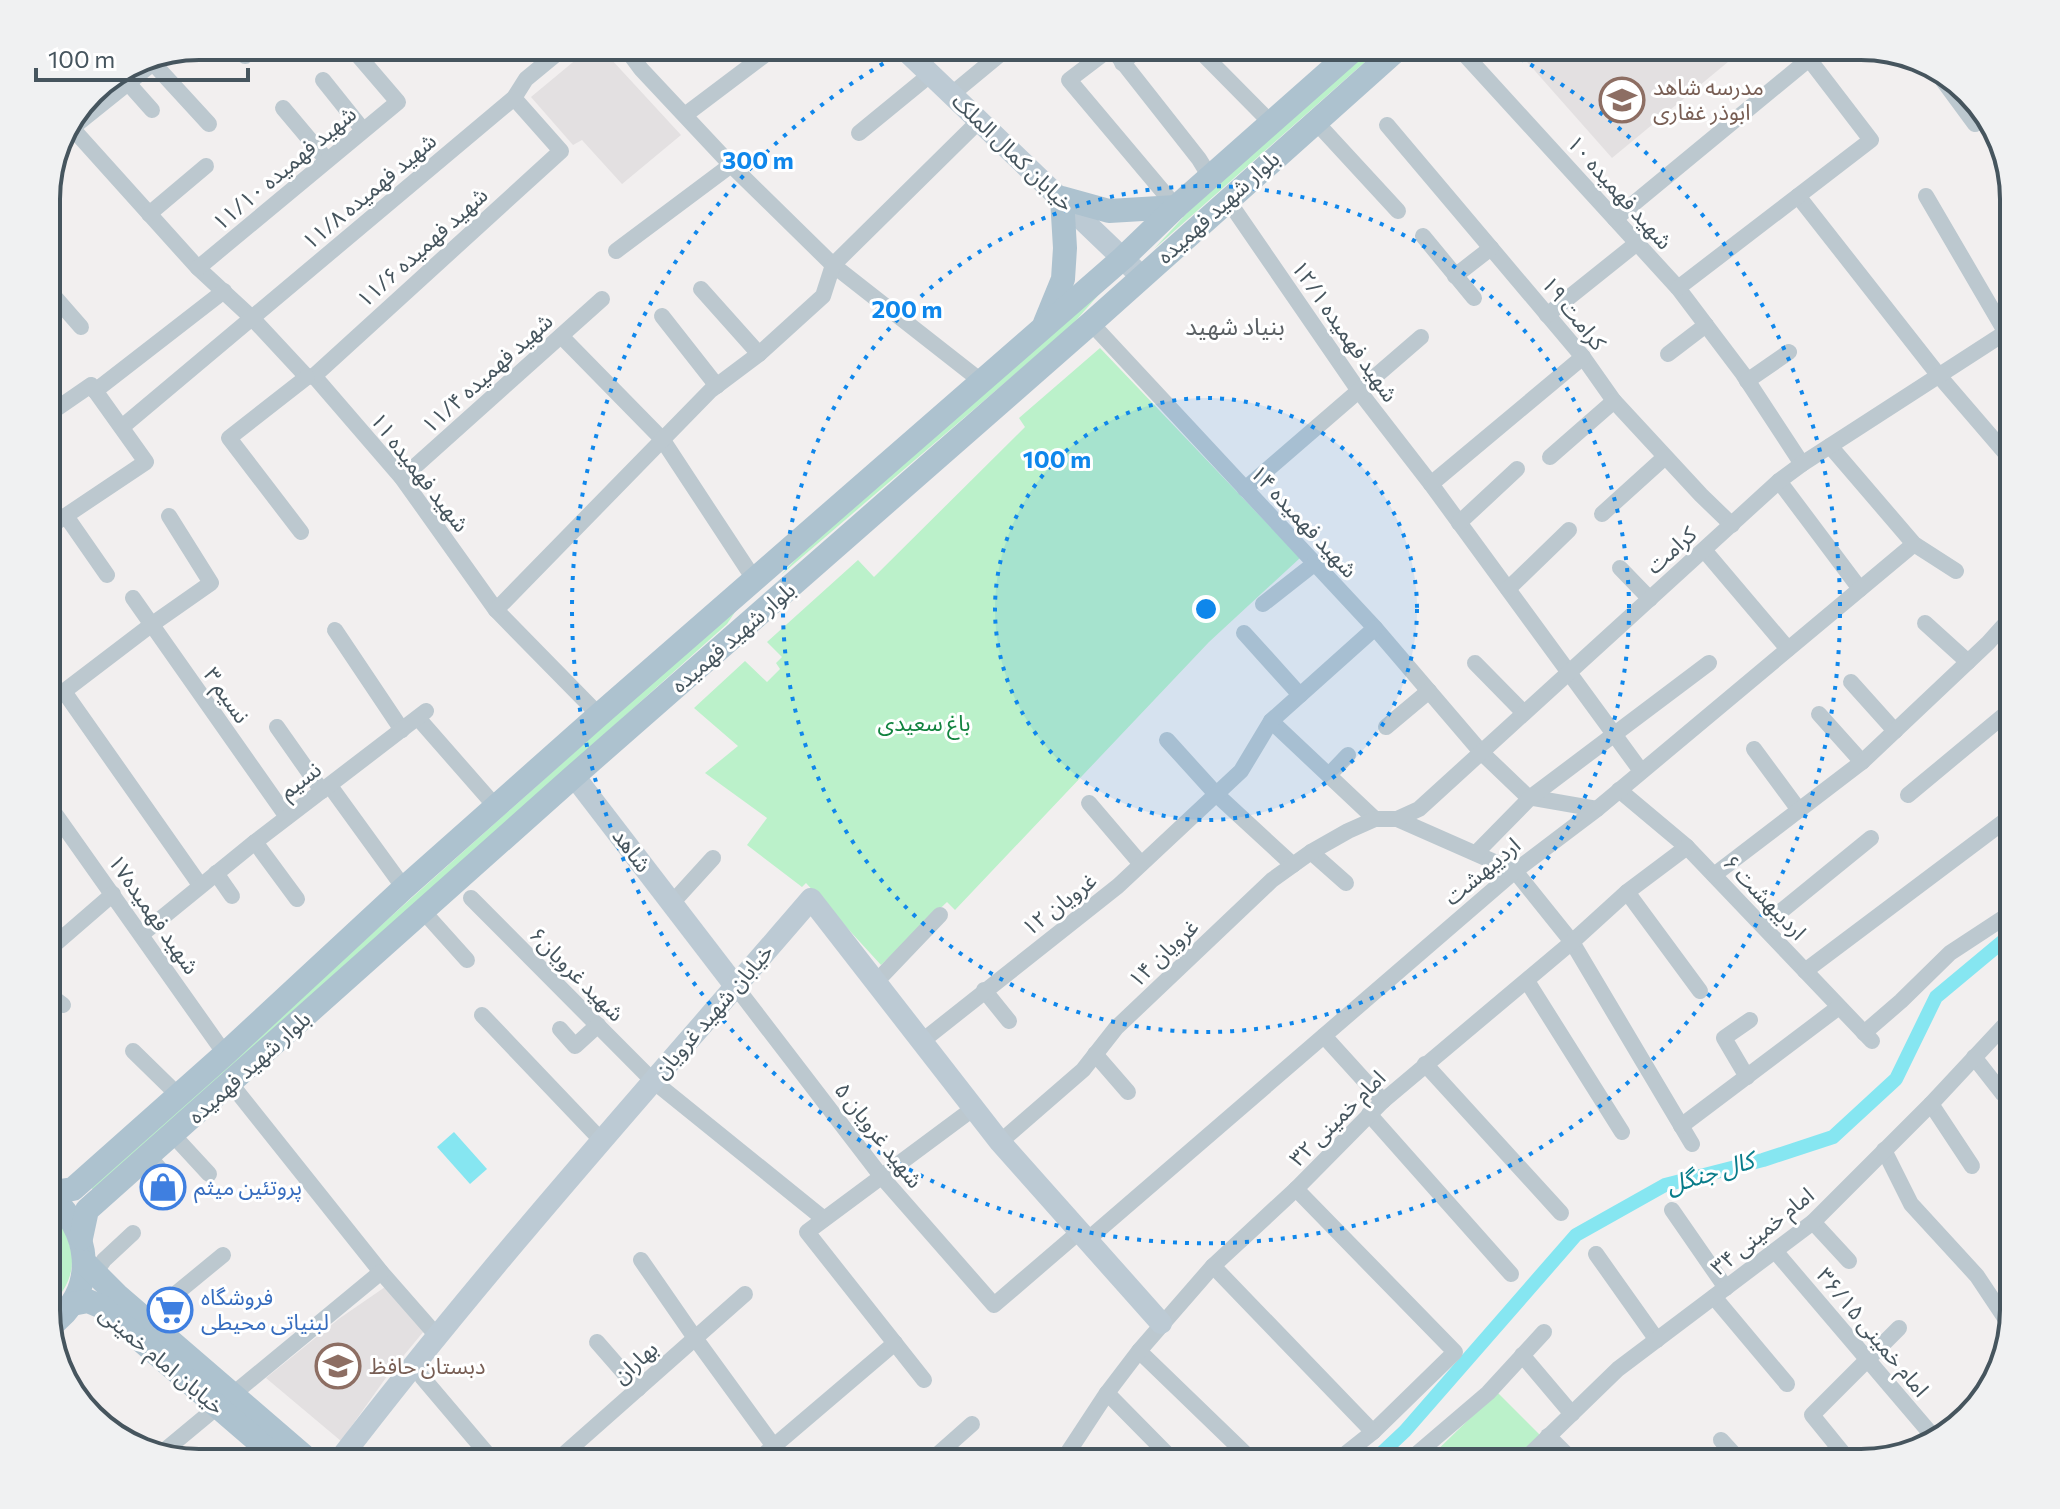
<svg xmlns="http://www.w3.org/2000/svg" width="2060" height="1509" viewBox="0 0 2060 1509" font-family="Commissioner,'Noto Sans Arabic',sans-serif">
<style>
.education{fill:#e3e0e1}
.green{fill:#bbf1ca}
.water{fill:#86e6f1}
.lines{fill:none;stroke-linecap:round;stroke-linejoin:round}
.canal{stroke:#86e6f1;stroke-width:14}
.street{stroke:#bcc8cf;stroke-width:16}
.secondary{stroke:#bccad4;stroke-width:22}
.primary{stroke:#adc2cf;stroke-width:24}
.ring{fill:none;stroke:#0f87eb;stroke-width:4;stroke-dasharray:4 8}
.labels{text-anchor:middle;stroke-width:6;stroke-linejoin:round;paint-order:stroke}
.education-label{font-size:22px;fill:#785e54;stroke:#fff;text-anchor:start}
.street-label{font-size:22px;fill:#46555e;stroke:#fff}
.park-label{font-size:22px;fill:#12833f;stroke:#fff}
.shop-label{font-size:22px;fill:#366cbe;stroke:#fff;text-anchor:start}
.neighbourhood-label{font-size:24px;fill:#5b6064;stroke:#fff}
.water-label{font-size:24px;font-style:italic;fill:#087c8a;stroke:#fff}
.rim{fill:none;stroke:#46555e;stroke-width:4}
.centre{fill:#0f87eb;stroke:#fff;stroke-width:4}
.ring-label{font-size:24px;text-anchor:middle;font-weight:bold;fill:#0f87eb;stroke:#fff;stroke-width:6;stroke-linejoin:round;paint-order:stroke}
</style>
<rect width="100%" height="100%" fill="#f2efef"/>
<g class="education">
<path d="M1513 46H1727L1734 57 1612 158Z"/>
<path d="M591 52 610 58 681 135 622 184 582 140 573 145 531 97 584 53Z"/>
<path d="M388 1285 424 1331 390 1372 341 1441 266 1378 340 1318Z"/>
</g>
<g class="green">
<path d="M1372 46H1383L1154 249 1189 211Z"/>
<path d="M1109 283 1071 326 781 575 813 540Z"/>
<path d="M1100 348 1300 558 1209 642 955 910 947 902 881 965 806 883 802 887 747 845 767 818 705 773 738 746 694 708 745 661 767 682 780 669 776 663 782 657 767 642 858 560 874 577 1025 427 1019 418Z"/>
<path d="M741 603 727 624 95 1192 90 1186Z"/>
<path d="M46 1204C56 1211 59 1220 64 1230 80 1265 71 1285 46 1312Z"/>
<path d="M1497 1392 1541 1436 1513 1463H1424Z"/>
</g>
<path class="water" d="M454 1132 487 1169 470 1184 437 1147Z"/>
<g class="lines">
<path class="canal" d="M1371 1463 1405 1431 1576 1235 1665 1185 1763 1160 1833 1137 1896 1079 1936 997 2014 932"/>
<g class="street">
<path d="M234 46 245 56"/>
<path d="M624 46 641 69 731 165 833 265 981 381"/>
<path d="M1110 46 1199 159 1210 177"/>
<path d="M1195 46 1271 123"/>
<path d="M1457 46 1678 288 1743 374 1802 464"/>
<path d="M1111 48 1069 80 1176 207"/>
<path d="M1891 57 1892 56"/>
<path d="M153 63 209 124"/>
<path d="M1122 63 1142 46"/>
<path d="M1936 71 1975 124"/>
<path d="M323 80 363 130"/>
<path d="M128 83 152 110"/>
<path d="M952 94 1010 46"/>
<path d="M283 108 326 159"/>
<path d="M685 115 766 54"/>
<path d="M1315 121 1398 211"/>
<path d="M1387 125 1583 357 1614 401 1701 495 1732 525"/>
<path d="M72 128 198 268 253 319 307 377 314 376 402 478 496 610 599 715"/>
<path d="M859 133 931 74"/>
<path d="M59 142 72 128 153 63"/>
<path d="M2001 162 2009 176"/>
<path d="M1798 196 1940 377 2014 463"/>
<path d="M1926 196 2006 333"/>
<path d="M1227 199 1359 391 1431 484 1641 771"/>
<path d="M149 214 206 166"/>
<path d="M1615 219 1809 59"/>
<path d="M1423 236 1474 298"/>
<path d="M616 251 731 165"/>
<path d="M198 268 398 102 350 46"/>
<path d="M1455 276 1491 248"/>
<path d="M46 287 81 327"/>
<path d="M1678 288 1871 140 1799 46"/>
<path d="M701 289 759 354"/>
<path d="M1547 315 1637 243"/>
<path d="M662 316 717 386"/>
<path d="M1091 323 1375 628 1481 752 1528 797 1597 809"/>
<path d="M561 336 662 439 754 579"/>
<path d="M1668 354 1706 325"/>
<path d="M314 376 561 151 514 98"/>
<path d="M1747 381 1789 352"/>
<path d="M95 391 224 291"/>
<path d="M122 427 514 98 526 79 566 46"/>
<path d="M1830 446 1914 544 1956 571"/>
<path d="M1550 457 1614 401"/>
<path d="M402 478 602 299"/>
<path d="M1779 481 1860 589"/>
<path d="M1431 484 1583 357"/>
<path d="M1245 489 1421 337"/>
<path d="M1602 514 1665 457"/>
<path d="M66 516 107 575"/>
<path d="M1459 523 1517 469"/>
<path d="M46 529 146 462 91 385 46 416"/>
<path d="M301 532 229 438 307 377"/>
<path d="M1704 550 1788 649"/>
<path d="M1620 568 1650 599"/>
<path d="M1508 589 1569 530"/>
<path d="M133 598 287 817"/>
<path d="M46 600 52 608"/>
<path d="M1263 604 1314 564"/>
<path d="M496 610 711 390 759 354 823 296 833 265 980 120"/>
<path d="M1925 623 1968 662"/>
<path d="M335 630 402 730"/>
<path d="M1244 633 1300 695"/>
<path d="M1475 663 1524 713"/>
<path d="M1851 682 1895 731"/>
<path d="M65 693 200 885"/>
<path d="M46 705 151 625 211 583 169 516"/>
<path d="M1819 714 1862 762"/>
<path d="M418 718 496 807"/>
<path d="M1271 721 1375 819"/>
<path d="M277 727 322 791"/>
<path d="M1386 727 1429 691"/>
<path d="M1167 740 1216 794 1293 865"/>
<path d="M1754 749 1799 810"/>
<path d="M1329 775 1348 755"/>
<path d="M330 786 404 888"/>
<path d="M1619 790 1687 847 1872 1041"/>
<path d="M1908 795 2014 707"/>
<path d="M46 801 225 1054"/>
<path d="M1089 803 1141 864"/>
<path d="M1397 819 1515 871 1572 942 1692 1144"/>
<path d="M255 842 297 899"/>
<path d="M1311 852 1346 883"/>
<path d="M1476 853 1531 797 1709 663"/>
<path d="M216 873 232 896"/>
<path d="M1714 875 1862 762 1988 643 2014 614"/>
<path d="M1627 892 1700 991"/>
<path d="M471 898 652 1080 824 1219"/>
<path d="M672 903 713 858"/>
<path d="M423 911 467 960"/>
<path d="M1763 926 1871 838"/>
<path d="M142 934 255 842 426 711"/>
<path d="M46 952 113 894"/>
<path d="M1805 971 2014 814"/>
<path d="M1527 981 1622 1132"/>
<path d="M876 982 940 915"/>
<path d="M736 987 881 1176 994 1305 1079 1232"/>
<path d="M984 990 1009 1021"/>
<path d="M46 992 63 1005"/>
<path d="M482 1015 602 1141"/>
<path d="M560 1029 575 1046 598 1025"/>
<path d="M1864 1033 1901 1001 1950 953 2014 911"/>
<path d="M1324 1036 1383 1101"/>
<path d="M921 1042 1118 886 1241 771 1271 721 1375 628"/>
<path d="M133 1051 178 1095"/>
<path d="M1095 1054 1128 1092"/>
<path d="M1974 1057 2003 1094"/>
<path d="M1425 1064 1561 1213"/>
<path d="M1747 1077 1724 1038 1750 1020"/>
<path d="M231 1084 381 1272 438 1337"/>
<path d="M1931 1104 1972 1166"/>
<path d="M1369 1114 1511 1274"/>
<path d="M1681 1126 1839 1007"/>
<path d="M173 1135 209 1174"/>
<path d="M1000 1142 1083 1070 1116 1028 1272 880 1311 852 1348 831 1375 819H1397L1419 809 1779 481 1802 464 2014 327"/>
<path d="M1884 1150 1911 1204 1977 1276 2009 1324"/>
<path d="M149 1156 177 1190"/>
<path d="M2011 1160 2014 1165"/>
<path d="M1296 1189 1455 1352 1373 1432 1334 1463"/>
<path d="M1672 1210 1726 1288"/>
<path d="M1813 1222 1849 1261"/>
<path d="M1086 1241 1515 871 1597 809 1914 544"/>
<path d="M1775 1251 1937 1441"/>
<path d="M1596 1254 1657 1340"/>
<path d="M641 1260 695 1338 786 1463"/>
<path d="M1213 1266 1373 1432"/>
<path d="M95 1273 104 1260 133 1233"/>
<path d="M1714 1297 1787 1384"/>
<path d="M145 1319 223 1255"/>
<path d="M597 1342 638 1389"/>
<path d="M1139 1351 1255 1463"/>
<path d="M1522 1355 1572 1414"/>
<path d="M422 1377 495 1463"/>
<path d="M924 1380 807 1232 974 1108"/>
<path d="M1107 1393 1176 1463"/>
<path d="M232 1395 381 1272"/>
<path d="M1548 1436 1575 1463"/>
<path d="M1721 1440 1742 1463"/>
<path d="M164 1451 217 1407"/>
<path d="M554 1463 745 1294"/>
<path d="M754 1463 895 1343"/>
<path d="M928 1463 972 1424"/>
<path d="M1061 1463 1107 1393 1139 1351 1213 1266 1296 1189 1383 1101 1572 942 1627 892 1687 847"/>
<path d="M1406 1463 1488 1393 1544 1332"/>
<path d="M1521 1463 1618 1369 1813 1222 1931 1104 2014 1015"/>
<path d="M1851 1463 1812 1415 1899 1328"/>
</g>
<g class="secondary">
<path d="M901 46 1141 276"/>
<path d="M574 776 736 987"/>
<path d="M337 1463C486 1268 651 1085 811 899L1000 1142 1161 1323"/>
</g>
<g class="primary">
<path d="M1045 323 1063 279 1065 248 1062 198 1109 211 1176 207"/>
<path d="M46 1193C92 1227 100 1293 48 1327"/>
<path d="M47 1193 73 1189 225 1054 404 888 599 715 1123 258 1176 207 1358 46"/>
<path d="M81 1238 87 1210 574 776 1091 323 1401 46"/>
<path d="M84 1262 117 1295 312 1463"/>
<path d="M72 1304 88 1301 102 1307 283 1463"/>
</g>
</g>
<circle cx="1206" cy="609" r="211" fill="#0f87eb" fill-opacity=".12"/>
<g class="ring">
<circle cx="1206" cy="609" r="211"/>
<circle cx="1206" cy="609" r="423"/>
<path d="M1499 47A634 634 0 1 1 913 47"/>
</g>
<defs>
<g id="school-ring" transform="scale(2.3)"><circle r="9.5" fill="#fff" stroke="#8d6e63" stroke-width="1.5"/><path d="M0-5L7-2L0 1L-7-2ZM-4 1L0 2.5L4 1V4Q0 6-4 4Z" fill="#8d6e63"/></g>
<g id="shop-ring" transform="scale(2.3)"><circle r="9.5" fill="#fff" stroke="#3f7fe0" stroke-width="1.5"/><path d="M-5-2.5h2.3a2.7 3.5 0 0 1 5.4 0H5L5.5 6h-11ZM-1.5-2.5h3a1.5 2.3 0 0 0-3 0Z" fill="#3f7fe0"/></g>
<g id="supermarket-ring" transform="scale(2.3)"><circle r="9.5" fill="#fff" stroke="#3f7fe0" stroke-width="1.5"/><path d="M-6-5.5h2.5l.6 2H6L4.5 2H-2.5L-4.4-4H-6ZM-1.5 3.2a1.3 1.3 0 1 0 .1 0ZM3 3.2a1.3 1.3 0 1 0 .1 0Z" fill="#3f7fe0"/></g>
</defs>
<g fill-rule="evenodd">
<use href="#school-ring" x="1622" y="100"/>
<use href="#shop-ring" x="163" y="1187"/>
<use href="#supermarket-ring" x="170" y="1310"/>
<use href="#school-ring" x="338" y="1366"/>
</g>
<g class="labels">
<g class="education-label">
<text x="1653" y="95">مدرسه شاهد<tspan x="1653" dy="25">ابوذر غفاری</tspan></text>
<text x="369" y="1374">دبستان حافظ</text>
</g>
<g class="street-label">
<text transform="translate(1013 152) rotate(44)" y="8">خیابان کمال الملک</text>
<text transform="translate(284 168) rotate(-40)" y="8">شهید فهمیده ۱۱/۱۰</text>
<text transform="translate(369 191) rotate(-40)" y="8">شهید فهمیده ۱۱/۸</text>
<text transform="translate(1620 192) rotate(48)" y="8">شهید فهمیده ۱۰</text>
<text transform="translate(1218 207) rotate(-42)" y="8">بلوار شهید فهمیده</text>
<text transform="translate(422 247) rotate(-42)" y="8">شهید فهمیده ۱۱/۶</text>
<text transform="translate(1574 313) rotate(51)" y="8">کرامت ۱۹</text>
<text transform="translate(1345 331) rotate(55)" y="8">شهید فهمیده ۱۲/۱</text>
<text transform="translate(487 373) rotate(-42)" y="8">شهید فهمیده ۱۱/۴</text>
<text transform="translate(420 472) rotate(52)" y="8">شهید فهمیده ۱۱</text>
<text transform="translate(1304 521) rotate(47)" y="8">شهید فهمیده ۱۴</text>
<text transform="translate(1671 550) rotate(-42)" y="8">کرامت</text>
<text transform="translate(733 637) rotate(-41)" y="8">بلوار شهید فهمیده</text>
<text transform="translate(227 695) rotate(55)" y="8">نسیم ۳</text>
<text transform="translate(300 780) rotate(-37)" y="8">نسیم</text>
<text transform="translate(632 850) rotate(53)" y="8">شاهد</text>
<text transform="translate(1482 871) rotate(-40)" y="8">اردیبهشت</text>
<text transform="translate(1765 897) rotate(46)" y="8">اردیبهشت ۶</text>
<text transform="translate(1059 904) rotate(-38)" y="8">غرویان ۱۲</text>
<text transform="translate(154 914) rotate(55)" y="8">شهید فهمیده۱۷</text>
<text transform="translate(1163 953) rotate(-44)" y="8">غرویان ۱۴</text>
<text transform="translate(577 974) rotate(45)" y="8">شهید غرویان۶</text>
<text transform="translate(713 1011) rotate(-49)" y="8">خیابان شهید غرویان</text>
<text transform="translate(249 1067) rotate(-42)" y="8">بلوار شهید فهمیده</text>
<text transform="translate(1337 1118) rotate(-45)" y="8">امام خمینی ۳۲</text>
<text transform="translate(879 1135) rotate(52)" y="8">شهید غرویان ۵</text>
<text transform="translate(1762 1231) rotate(-39)" y="8">امام خمینی ۳۴</text>
<text transform="translate(1873 1332) rotate(50)" y="8">امام خمینی ۳۶/۱۵</text>
<text transform="translate(162 1360) rotate(40)" y="8">خیابان امام خمینی</text>
<text transform="translate(635 1362) rotate(-42)" y="8">بهاران</text>
</g>
<g class="park-label">
<text x="924" y="731">باغ سعیدی</text>
</g>
<g class="shop-label">
<text x="194" y="1195">پروتئین میثم</text>
<text x="201" y="1305">فروشگاه<tspan x="201" dy="25">لبنیاتی محیطی</tspan></text>
</g>
<g class="neighbourhood-label">
<text x="1235" y="335">بنیاد شهید</text>
</g>
<g class="water-label">
<text transform="translate(1710 1173) rotate(-17)" y="8">کال جنگل</text>
</g>
</g>
<path d="M0 0H2060V1509H0ZM199 60H1861A139 139 0 0 1 2000 199V1310A139 139 0 0 1 1861 1449H199A139 139 0 0 1 60 1310V199A139 139 0 0 1 199 60Z" fill="#f0f1f2" fill-rule="evenodd"/>
<path class="rim" d="M199 60H1861A139 139 0 0 1 2000 199V1310A139 139 0 0 1 1861 1449H199A139 139 0 0 1 60 1310V199A139 139 0 0 1 199 60Z"/>
<circle cx="1206" cy="609" r="12" class="centre"/>
<g class="ring-label">
<text x="758" y="169">300 m</text>
<text x="907" y="318">200 m</text>
<text x="1057" y="468">100 m</text>
</g>
<path d="M36 68v12h212v-12" fill="none" stroke="#46555e" stroke-width="4"/>
<text x="48" y="68" font-size="24" fill="#46555e" stroke="#ffffff" stroke-width="6" paint-order="stroke">100 m</text>
</svg>
